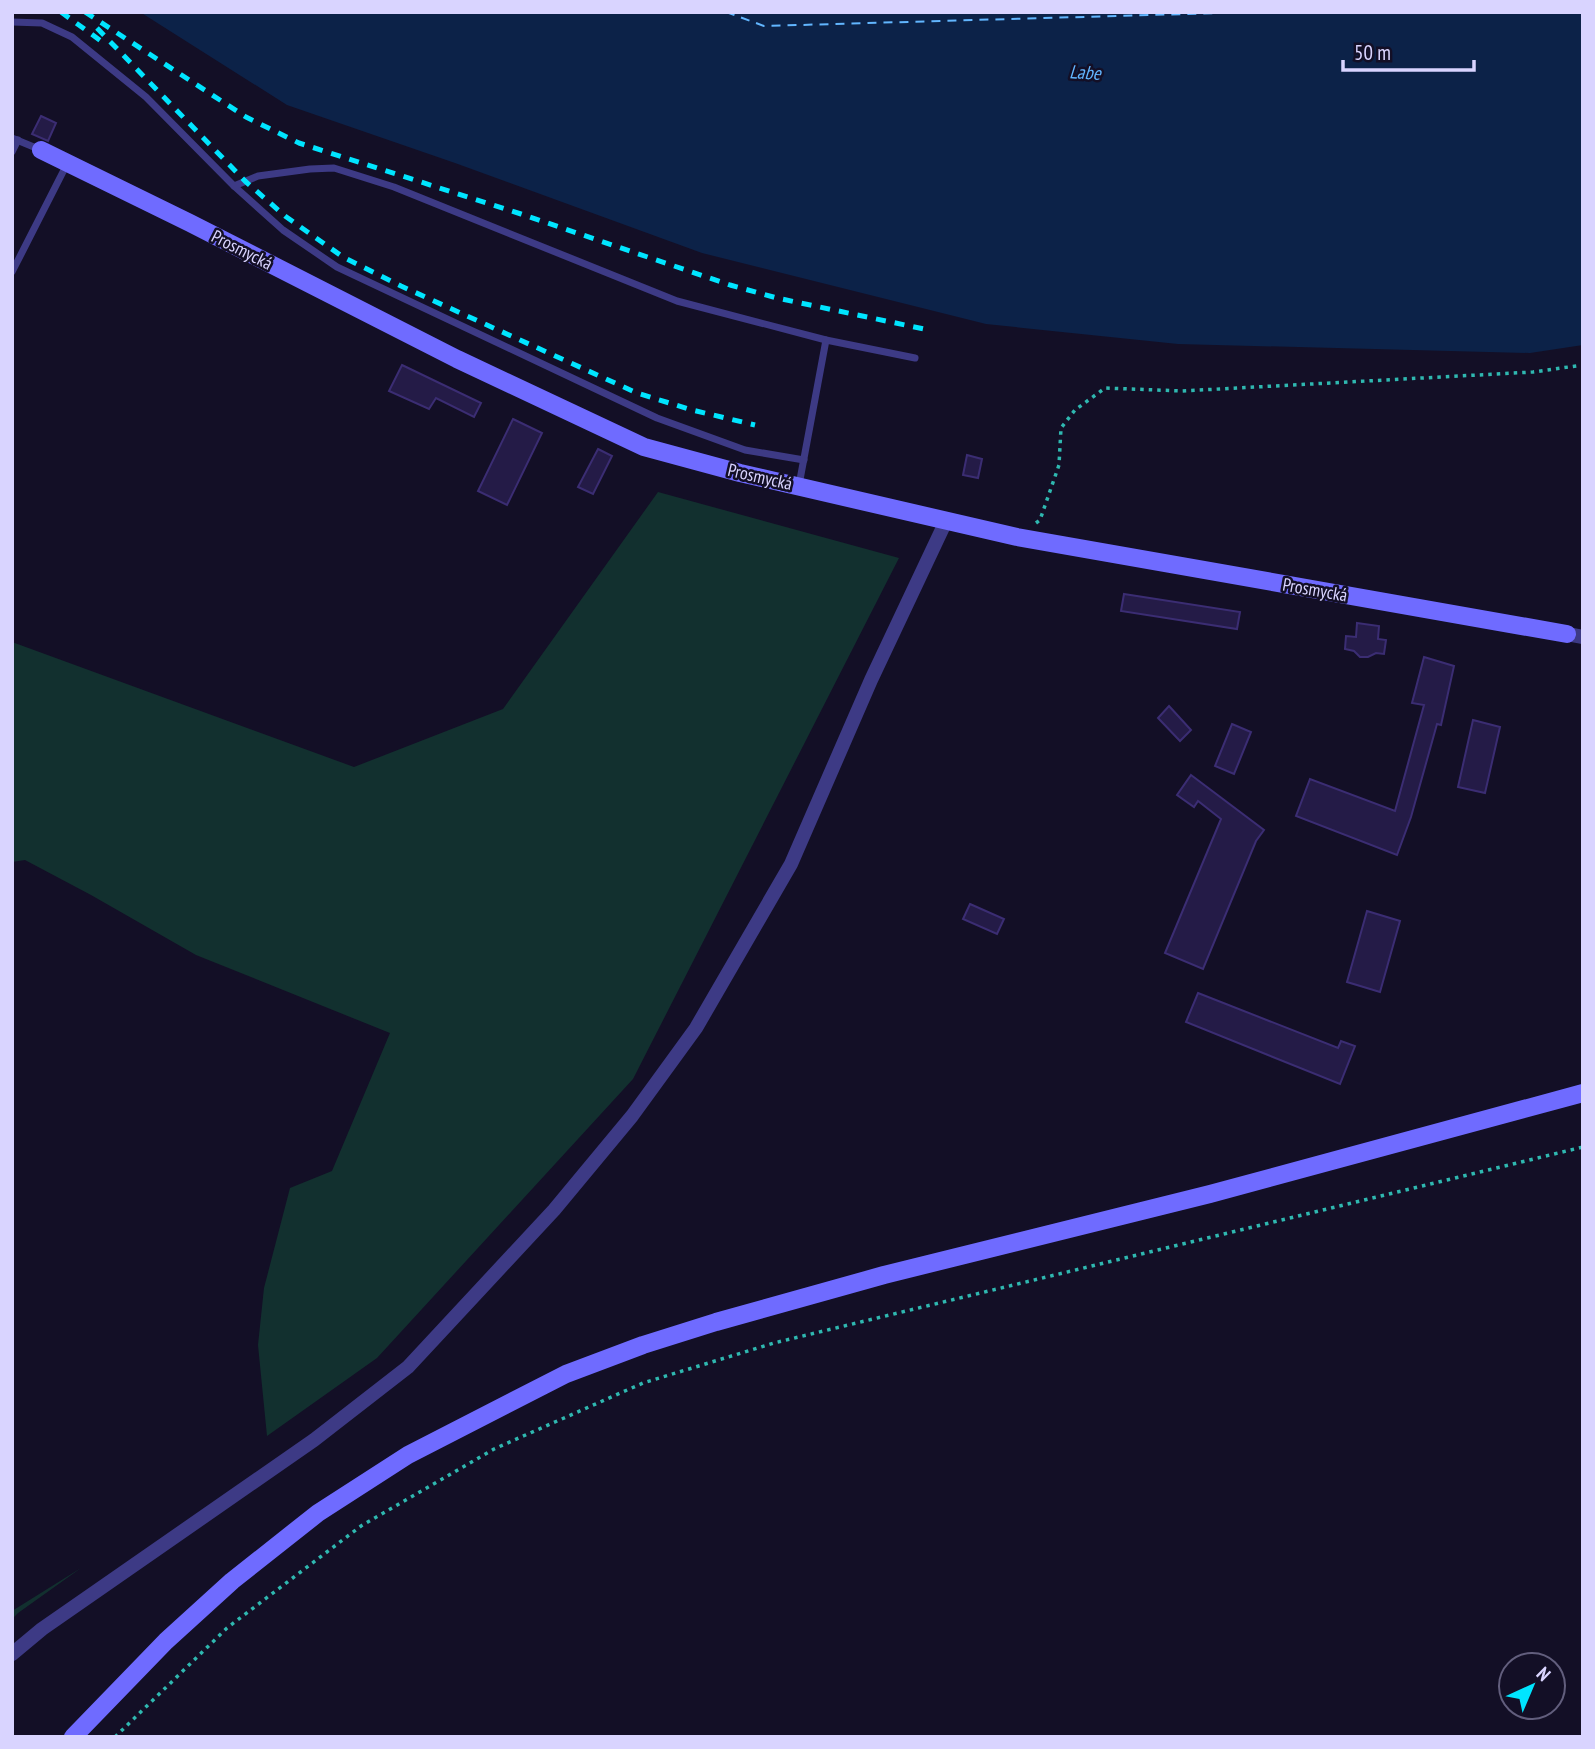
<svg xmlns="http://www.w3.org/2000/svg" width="1595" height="1749" viewBox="0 0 1595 1749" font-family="'PT Sans Narrow',sans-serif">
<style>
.green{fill:#12302f}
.water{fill:#0c2248}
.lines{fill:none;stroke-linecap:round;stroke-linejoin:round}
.ferry{stroke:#62b6ff;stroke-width:2;stroke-dasharray:9 7;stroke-linecap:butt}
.building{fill:#241b47;stroke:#3b2d73;stroke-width:2}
.path{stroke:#2fb8b0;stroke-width:3.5;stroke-dasharray:3.5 5;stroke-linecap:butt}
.lane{stroke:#3d3a85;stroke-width:7}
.street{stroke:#3d3a85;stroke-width:14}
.secondary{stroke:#6f6bff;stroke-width:18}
.rail{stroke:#00e5ff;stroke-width:5;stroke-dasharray:10 9;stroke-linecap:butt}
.labels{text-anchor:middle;stroke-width:5;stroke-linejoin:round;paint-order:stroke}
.street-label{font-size:18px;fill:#d9d4ff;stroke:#130f26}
.water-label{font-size:19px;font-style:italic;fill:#62b6ff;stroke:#130f26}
</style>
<rect width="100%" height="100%" fill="#130f26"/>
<g class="green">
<path d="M658 492 899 558 633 1079 377 1358 267 1436 258 1345 264 1288 290 1188 332 1171 390 1033 196 955 91 895 25 860 12 862V642L354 767 503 709Z"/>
<path d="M81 1568 18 1613 12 1619V1611Z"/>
</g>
<path class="water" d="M140 12H1583V345L1530 353 1178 344 986 324 702 253 455 163 287 105Z"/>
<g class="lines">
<path class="ferry" d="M726 12 764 26 1256 12"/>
</g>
<g class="building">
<path d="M41 116 56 123 48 141 32 134Z"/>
<path d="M402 365 481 403 474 417 436 398 429 409 389 391Z"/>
<path d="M513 419 542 433 507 505 478 491Z"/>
<path d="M598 449 612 456 593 494 578 487Z"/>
<path d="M967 455 982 459 978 478 963 475Z"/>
<path d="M1124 594 1240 612 1237 629 1121 611Z"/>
<path d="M1357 623 1379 626 1378 639 1386 640 1384 654 1376 653 1368 657H1360L1354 651 1345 649 1346 636 1356 637Z"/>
<path d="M1424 657 1454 666 1441 725 1437 724 1411 817 1397 855 1296 816 1310 779 1395 811 1424 705 1412 703Z"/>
<path d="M1169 706 1191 730 1180 741 1158 718Z"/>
<path d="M1473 720 1500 727 1485 793 1458 787Z"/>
<path d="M1232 724 1251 732 1234 774 1215 766Z"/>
<path d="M1191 775 1264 830 1256 841 1203 969 1165 953 1221 819 1198 801 1194 807 1177 795Z"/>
<path d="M970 904 1004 919 997 934 963 919Z"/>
<path d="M1367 911 1400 921 1380 992 1347 982Z"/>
<path d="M1198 993 1338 1048 1341 1041 1355 1046 1340 1084 1186 1022Z"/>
</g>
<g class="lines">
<g class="path">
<path d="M1036 523 1040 520 1059 465 1061 428 1075 410 1105 388 1182 391 1533 372 1583 365"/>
<path d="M115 1737 227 1628 361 1526 494 1449 643 1383 774 1343 1583 1147"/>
</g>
<g class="lane">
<path d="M12 22 42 23 72 37 146 97 234 186 283 230 337 267 657 418 745 450 804 460"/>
<path d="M12 138 41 150"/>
<path d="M12 152 18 140"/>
<path d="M234 186 258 176 310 169 334 168 394 187 677 301 826 340 915 358"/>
<path d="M12 272 67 164"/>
<path d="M799 485 826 340"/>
</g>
<g class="street">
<path d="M1567 634 1583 637"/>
<path d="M12 1654 42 1629 314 1440 408 1367 554 1210 632 1116 696 1028 791 864 871 680 946 521"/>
</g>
<g class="secondary">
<path d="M41 150 190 223 457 359 644 447 740 473 1017 537 1567 634"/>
<path d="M73 1737 166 1641 232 1581 318 1513 408 1455 566 1374 643 1345 716 1322 884 1275 1210 1194 1583 1093"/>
</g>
<g class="rail">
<path d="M61 12 101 41"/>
<path d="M85 12 246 117 299 143 521 214 730 285 777 298 924 329"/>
<path d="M97 28 245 181 285 216 343 257 401 286 637 393 692 410 755 425"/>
</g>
</g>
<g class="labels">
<g class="street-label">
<text transform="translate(242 250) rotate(27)" y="6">Prosmycká</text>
<text transform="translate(760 477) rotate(13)" y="6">Prosmycká</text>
<text transform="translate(1315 590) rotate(10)" y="6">Prosmycká</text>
</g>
<g class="water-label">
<text transform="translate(1085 72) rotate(3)" y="7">Labe</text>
</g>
</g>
<rect width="1595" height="1749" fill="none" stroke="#d9d4ff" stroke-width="28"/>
<g transform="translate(1532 1686) rotate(44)"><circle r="33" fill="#130f26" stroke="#625e7d" stroke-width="2"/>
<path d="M0-5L12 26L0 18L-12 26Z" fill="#00e5ff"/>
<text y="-10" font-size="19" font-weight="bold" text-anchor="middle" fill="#d9d4ff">N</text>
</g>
<path d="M1343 60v10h131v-10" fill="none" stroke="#d9d4ff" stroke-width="3.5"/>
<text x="1354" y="60" font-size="21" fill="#d9d4ff" stroke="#130f26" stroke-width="5" paint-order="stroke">50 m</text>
</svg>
